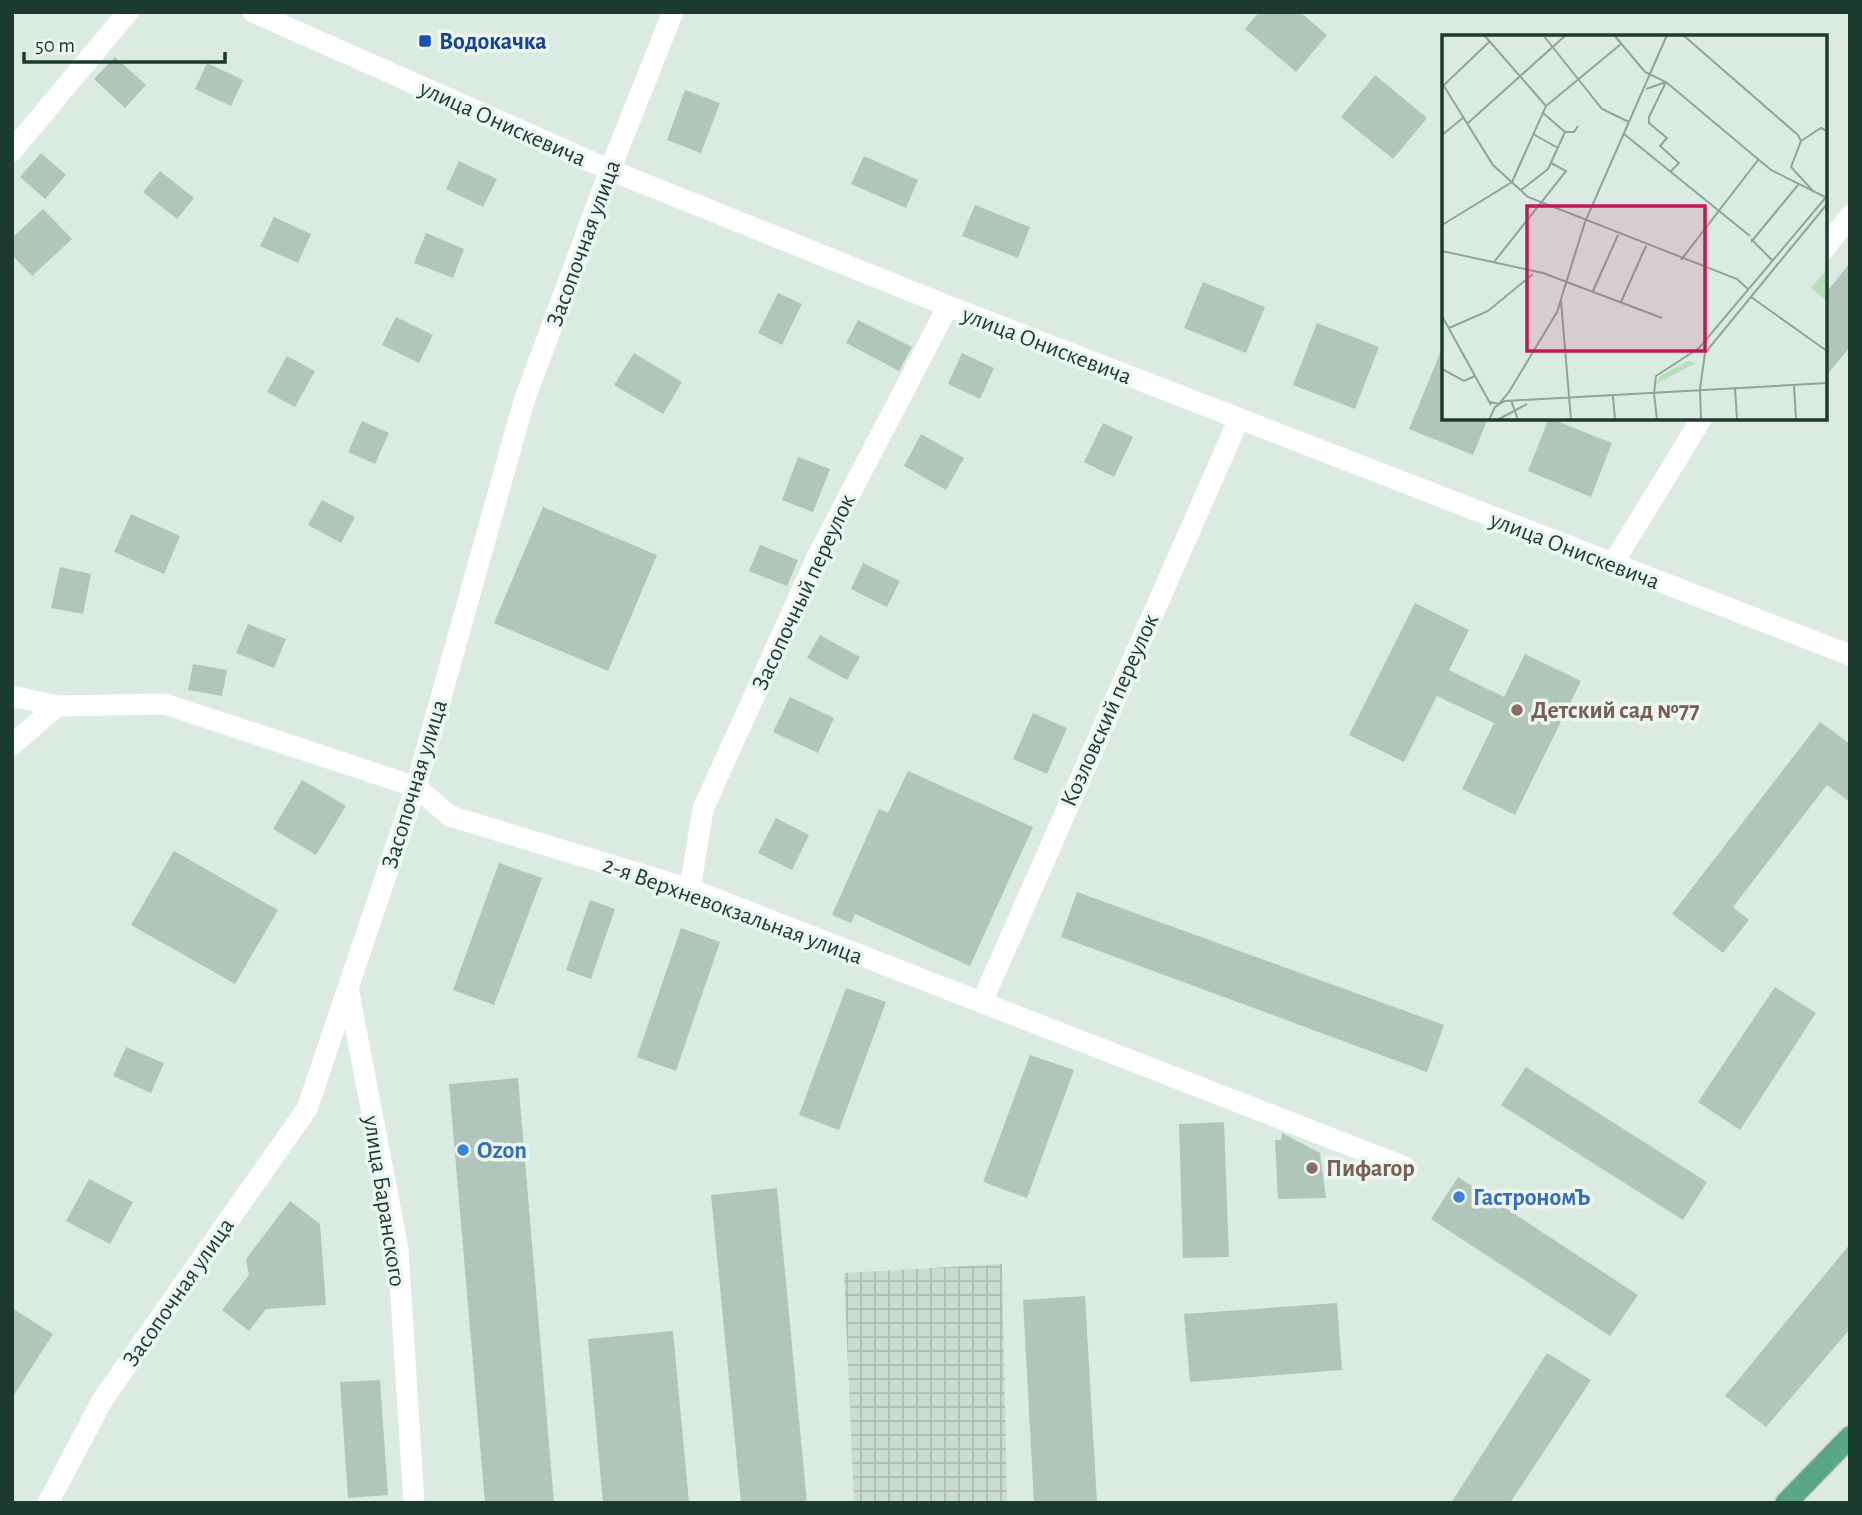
<svg xmlns="http://www.w3.org/2000/svg" width="1862" height="1515" viewBox="0 0 1862 1515" font-family="'Alegreya Sans',sans-serif">
<style>
.industrial{fill:url(#industrial-grid)}
.building{fill:#b1c6bb}
.lines{fill:none;stroke-linecap:round;stroke-linejoin:round}
.major-casing{stroke:#bfc8c5;stroke-width:24}
.minor{stroke:#fff;stroke-width:21}
.major{stroke:#5ba689;stroke-width:21}
.transit-dot{fill:#1a4fb4;stroke:#edf7f1;stroke-width:2.5}
.education-dot{fill:#8d6e63;stroke:#edf7f1;stroke-width:2.5}
.shop-dot{fill:#3f7fe0;stroke:#edf7f1;stroke-width:2.5}
.labels{text-anchor:middle;stroke-width:7;stroke-linejoin:round;paint-order:stroke}
.transit-label{font-size:24px;font-weight:bold;fill:#164399;stroke:#edf7f1;text-anchor:start}
.street-label{font-size:24px;fill:#1c3b2f;stroke:#edf7f1}
.education-label{font-size:24px;font-weight:bold;fill:#785e54;stroke:#edf7f1;text-anchor:start}
.shop-label{font-size:24px;font-weight:bold;fill:#366cbe;stroke:#edf7f1;text-anchor:start}
.inset-road{fill:none;stroke:#8fa59a;stroke-width:2}
.view{fill:#c2185b;fill-opacity:0.15;stroke:#c2185b;stroke-width:3.5}
.inset-edge{fill:none;stroke:#1c3b2f;stroke-width:3.5}
</style>
<defs>
<pattern id="industrial-grid" width="8" height="8" patternUnits="userSpaceOnUse" patternTransform="scale(1.75)"><rect width="8" height="8" fill="#cadbd1"/><path d="M0 4h8M4 0v8" fill="none" stroke="#adbdb4"/></pattern>
</defs>
<rect width="100%" height="100%" fill="#dcebe2"/>
<path class="industrial" d="M1002 1264 1007 1503H854L844 1273Z"/>
<g class="building">
<path d="M1259 12H1300L1327 35 1296 72 1245 29Z"/>
<path d="M115 57 146 85 125 108 94 79Z"/>
<path d="M207 63 243 80 231 106 195 89Z"/>
<path d="M1375 75 1427 118 1393 159 1341 117Z"/>
<path d="M685 90 720 103 701 153 667 140Z"/>
<path d="M41 153 66 175 45 199 20 177Z"/>
<path d="M864 156 918 180 906 208 851 184Z"/>
<path d="M459 161 497 179 483 207 446 189Z"/>
<path d="M160 171 194 198 177 219 143 192Z"/>
<path d="M975 205 1030 227 1018 258 962 236Z"/>
<path d="M43 209 72 239 32 276 12 255V238Z"/>
<path d="M274 217 311 234 298 263 260 246Z"/>
<path d="M426 233 464 249 453 278 414 263Z"/>
<path d="M1850 263V347L1825 377V294Z"/>
<path d="M1203 282 1265 307 1246 353 1184 328Z"/>
<path d="M778 293 802 304 782 345 758 333Z"/>
<path d="M396 317 433 335 419 363 382 345Z"/>
<path d="M858 320 912 347 899 371 846 343Z"/>
<path d="M1317 323 1379 347 1355 409 1293 385Z"/>
<path d="M1443 346 1444 418H1488L1473 455 1409 429Z"/>
<path d="M634 353 682 382 663 414 614 385Z"/>
<path d="M962 353 994 368 980 399 948 384Z"/>
<path d="M287 356 315 371 295 407 267 392Z"/>
<path d="M1549 418 1612 443 1591 497 1528 471Z"/>
<path d="M362 421 389 433 375 464 348 452Z"/>
<path d="M1103 423 1133 437 1114 477 1084 462Z"/>
<path d="M921 434 964 458 946 490 904 466Z"/>
<path d="M798 457 830 469 813 512 782 500Z"/>
<path d="M322 500 355 517 341 543 308 525Z"/>
<path d="M543 507 657 555 608 671 494 623Z"/>
<path d="M131 514 180 536 164 574 114 552Z"/>
<path d="M760 545 798 560 787 586 749 571Z"/>
<path d="M863 563 900 581 887 607 851 589Z"/>
<path d="M60 567 91 574 83 614 51 608Z"/>
<path d="M1415 603 1469 630 1449 670 1504 697 1525 654 1581 681 1515 815 1462 789 1494 723 1437 696 1404 762 1349 735Z"/>
<path d="M248 624 286 639 274 668 236 653Z"/>
<path d="M820 635 860 657 847 680 807 658Z"/>
<path d="M193 664 227 670 222 696 188 690Z"/>
<path d="M790 697 834 718 818 753 773 732Z"/>
<path d="M1033 713 1067 728 1047 774 1013 759Z"/>
<path d="M1820 722 1850 744V802L1827 785 1733 907 1749 920 1723 953 1672 914Z"/>
<path d="M908 771 1033 827 970 966 855 914 851 923 832 915 879 809 888 813Z"/>
<path d="M302 780 346 806 316 855 273 829Z"/>
<path d="M776 818 809 835 792 870 758 853Z"/>
<path d="M174 851 278 910 235 984 131 925Z"/>
<path d="M499 863 542 878 494 1005 453 990Z"/>
<path d="M1077 892 1444 1025 1427 1072 1061 937Z"/>
<path d="M590 900 615 909 591 979 566 970Z"/>
<path d="M681 928 720 942 676 1071 637 1057Z"/>
<path d="M1775 987 1816 1013 1740 1130 1698 1102Z"/>
<path d="M846 988 886 1002 839 1130 799 1115Z"/>
<path d="M126 1047 164 1063 151 1093 113 1076Z"/>
<path d="M1030 1055 1074 1070 1027 1198 983 1182Z"/>
<path d="M1526 1067 1707 1182 1683 1220 1501 1105Z"/>
<path d="M518 1078 554 1503H485L449 1084Z"/>
<path d="M1224 1122 1229 1257 1183 1258 1179 1124Z"/>
<path d="M1282 1133 1320 1153 1326 1198 1278 1199 1275 1140H1281Z"/>
<path d="M1458 1177 1638 1295 1610 1336 1431 1219Z"/>
<path d="M89 1179 133 1202 110 1244 66 1221Z"/>
<path d="M777 1188 807 1503H741L711 1195Z"/>
<path d="M290 1201 320 1224 326 1305 266 1309 249 1331 222 1310 249 1275 246 1259Z"/>
<path d="M1850 1244V1329L1766 1427 1725 1396Z"/>
<path d="M1085 1296 1097 1503H1034L1023 1300Z"/>
<path d="M1337 1303 1342 1370 1190 1382 1184 1314Z"/>
<path d="M12 1308 53 1334 12 1398Z"/>
<path d="M673 1331 689 1503H603L588 1339Z"/>
<path d="M1547 1353 1591 1380 1510 1503H1451Z"/>
<path d="M380 1380 388 1495 348 1498 340 1382Z"/>
</g>
<g class="lines">
<g class="major-casing">
<path id="major" d="M1786 1503 1850 1437"/>
</g>
<g class="minor">
<path d="M253 12 610 170 948 306 1850 655"/>
<path d="M12 151 128 12"/>
<path d="M1825 248 1850 216"/>
<path d="M1612 565 1702 418"/>
<path d="M12 696 57 706 165 704 416 787 450 816 690 889 1405 1167"/>
<path d="M12 745 57 706"/>
<path d="M690 889 703 809 817 557 948 306"/>
<path d="M348 988 398 1249 414 1503"/>
<path d="M982 1002 1239 419"/>
<path d="M48 1503 103 1399 307 1109 416 787 524 401 610 170 673 12"/>
</g>
<use href="#major" class="major"/>
</g>
<rect class="transit-dot" x="418" y="34" width="14" height="14" rx="3.5"/>
<g class="education-dot">
<circle cx="1517" cy="710" r="7"/>
<circle cx="1312" cy="1168" r="7"/>
</g>
<g class="shop-dot">
<circle cx="463" cy="1150" r="7"/>
<circle cx="1459" cy="1197" r="7"/>
</g>
<g class="labels">
<g class="transit-label">
<text x="439" y="49">Водокачка</text>
</g>
<g class="street-label">
<text transform="translate(503 123) rotate(24)" y="8">улица Онискевича</text>
<text transform="translate(583 243) rotate(-70)" y="8">Засопочная улица</text>
<text transform="translate(1047 345) rotate(21)" y="8">улица Онискевича</text>
<text transform="translate(1575 550) rotate(21)" y="8">улица Онискевича</text>
<text transform="translate(803 592) rotate(-65)" y="8">Засопочный переулок</text>
<text transform="translate(1109 710) rotate(-66)" y="8">Козловский переулок</text>
<text transform="translate(414 784) rotate(-73)" y="8">Засопочная улица</text>
<text transform="translate(733 910) rotate(20)" y="8">2-я Верхневокзальная улица</text>
<text transform="translate(385 1201) rotate(81)" y="8">улица Баранского</text>
<text transform="translate(178 1292) rotate(-55)" y="8">Засопочная улица</text>
</g>
<g class="education-label">
<text x="1531" y="718">Детский сад №77</text>
<text x="1326" y="1176">Пифагор</text>
</g>
<g class="shop-label">
<text x="477" y="1158">Ozon</text>
<text x="1473" y="1205">ГастрономЪ</text>
</g>
</g>
<g transform="translate(1442 35)">
<rect width="385" height="385" fill="#dcebe2"/>
<path d="M246 326 254 328 214 349 218 341Z" fill="#b2dfb8"/>
<path d="M385 234V266L369 253Z" fill="#b2dfb8"/>
<path class="inset-road" d="M42 0 104 71M101 0 160 74 187 87M172 0 203 37 224 47 329 135 385 163M241 0 356 100 359 106 349 132 372 157M224 47 207 82V88L225 103 218 111 237 128 228 137M0 48 51 130 86 162 295 244 307 255M2 50 47 7M204 54 224 47M100 77 123 97H132L136 91M26 88 124 0M91 99 116 113M182 99 308 201M0 100 22 82M359 106 379 93 385 96M79 155 106 134 123 97M0 190 70 147 104 71 179 9M309 204 331 226M309 207 356 150M0 216 101 238 220 283M239 225 316 125M52 227 124 136 109 128M151 256 176 200M309 262 385 316M119 266 129 385M179 267 204 211M0 281 49 370M7 293 46 276 91 239M0 334 22 346 33 341M352 349 354 385M293 352 295 385M258 354 259 385M258 354 263 318 385 169M212 358 215 385M212 358 214 341 257 313 385 161M171 361 173 385M69 365 76 385M48 367 57 369 67 357 115 277 143 187 225 0M47 385 53 372 63 366 385 348M55 385 85 369"/>
<path class="view" d="M85 171H263V316H85Z"/>
<rect width="385" height="385" class="inset-edge"/>
</g>
<rect width="1862" height="1515" fill="none" stroke="#1c3b2f" stroke-width="28"/>
<path d="M24 52v10h201v-10" fill="none" stroke="#1c3b2f" stroke-width="3.5"/>
<text x="35" y="52" font-size="21" fill="#1c3b2f" stroke="#edf7f1" stroke-width="5" paint-order="stroke">50 m</text>
</svg>
